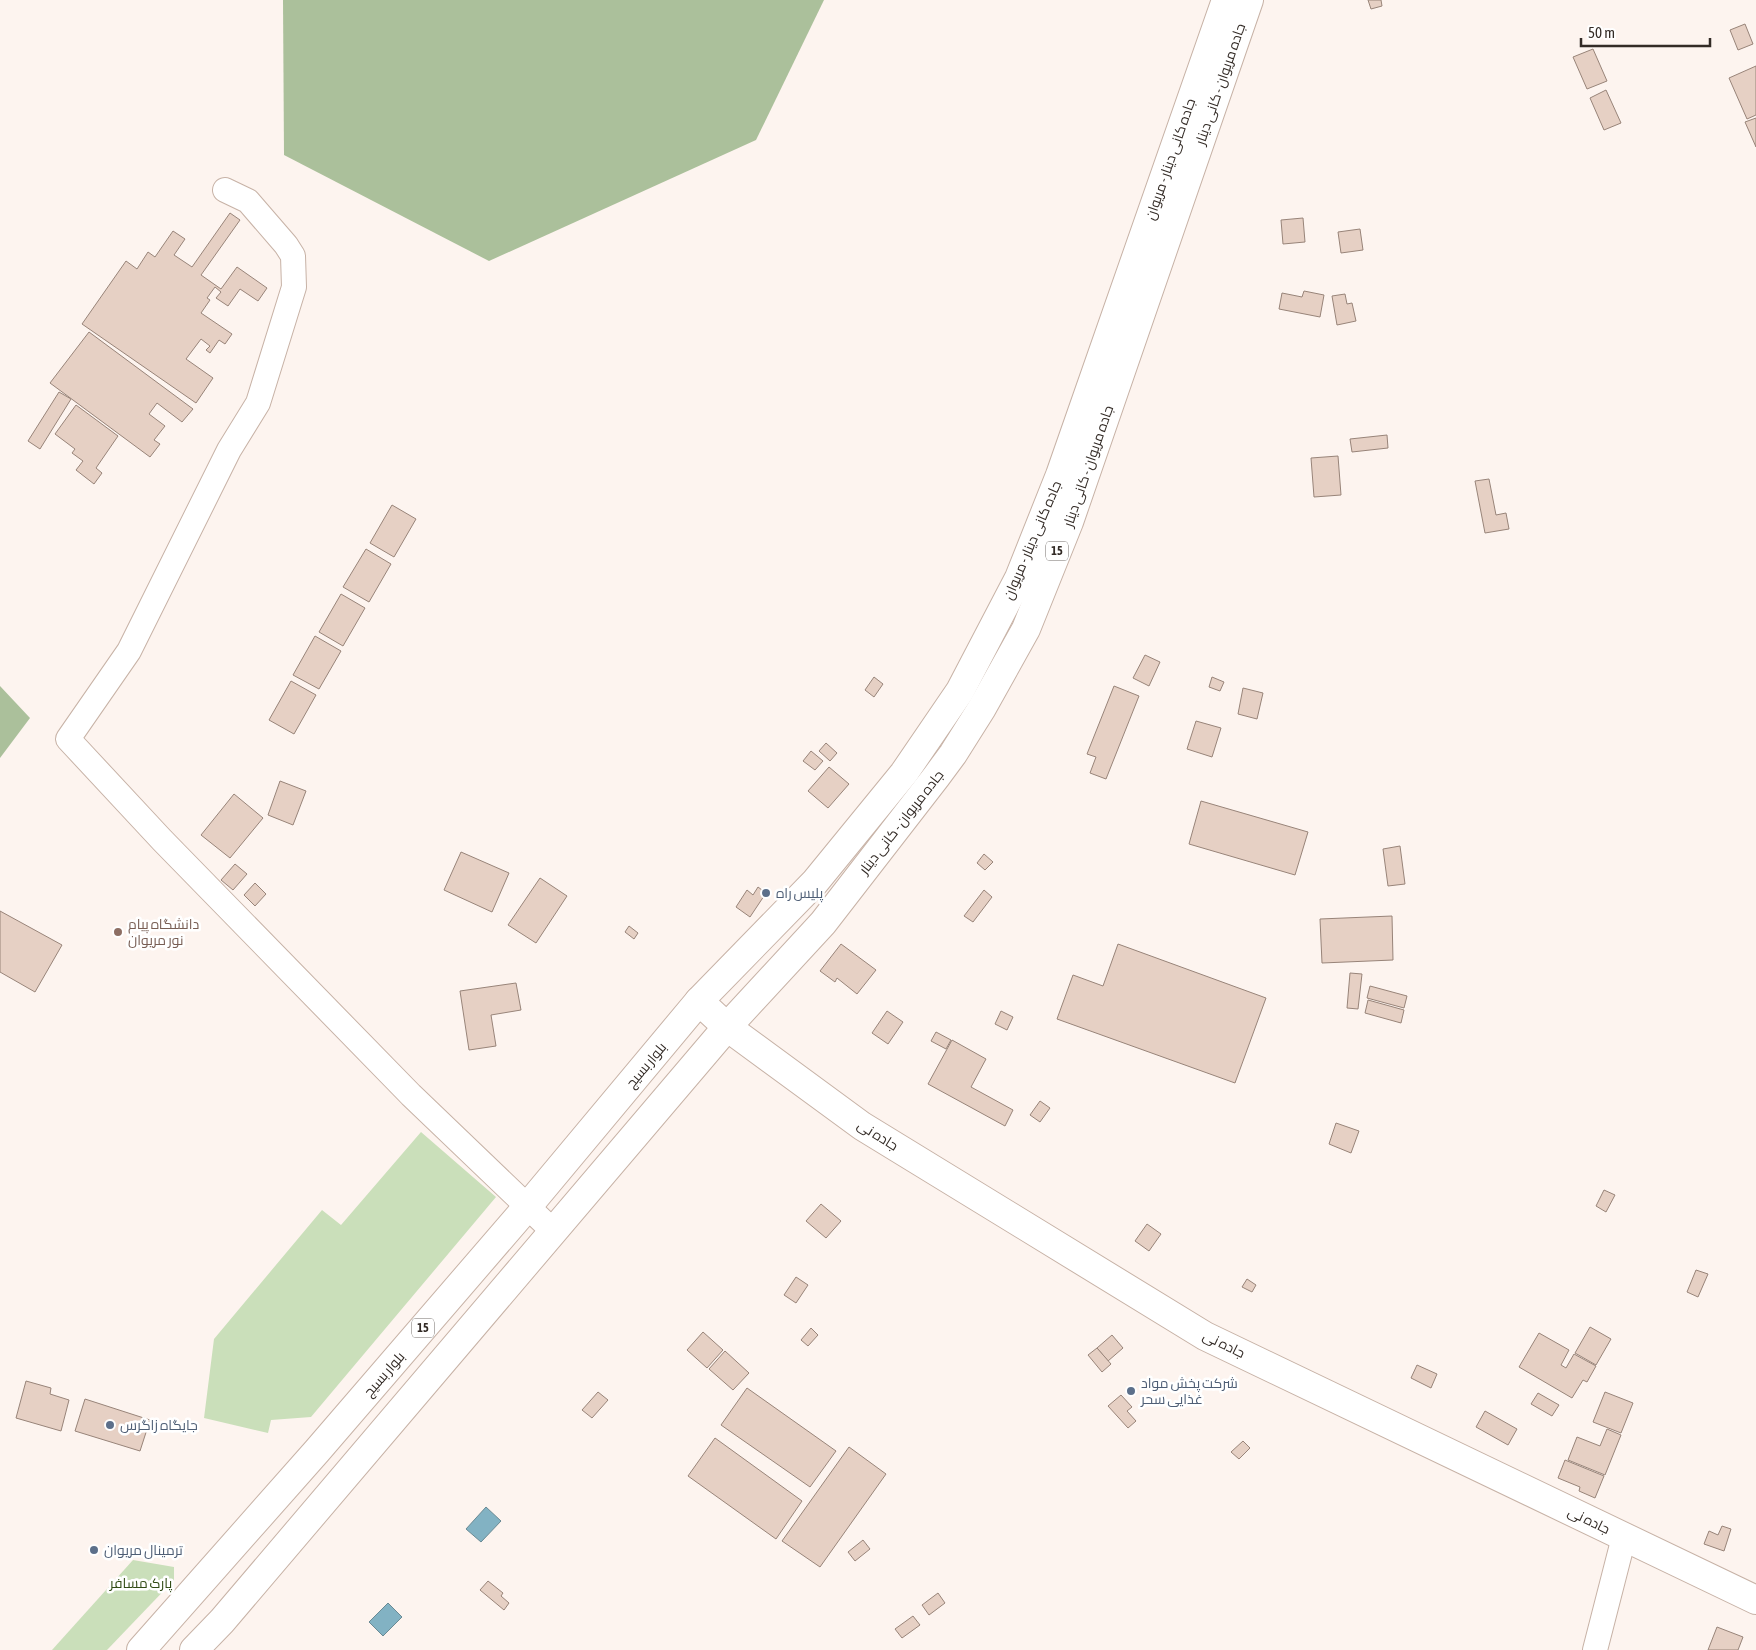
<svg xmlns="http://www.w3.org/2000/svg" width="1756" height="1650" viewBox="0 0 1756 1650" font-family="'Asap Condensed',Cairo,sans-serif">
<style>
.green{fill:#cadfba}
.forest{fill:#abc09b}
.water{fill:#82b2c3;stroke:#6a8a94}
.building{fill:#e6d0c4;stroke:#988479}
.lines{fill:none;stroke-linecap:round;stroke-linejoin:round}
.minor-casing{stroke:#c7b2a6;stroke-width:26}
.major-casing{stroke:#c7b2a6;stroke-width:30}
.highway-casing{stroke:#c7b2a6;stroke-width:30}
.minor{stroke:#fff;stroke-width:24}
.major{stroke:#fff;stroke-width:28}
.highway{stroke:#fff;stroke-width:28}
.service-dot{fill:#5c6f8a;stroke:#fff;stroke-width:2}
.education-dot{fill:#8d6e63;stroke:#fff;stroke-width:2}
.labels{text-anchor:middle;stroke-width:5;stroke-linejoin:round;paint-order:stroke}
.shield{fill:#fff;stroke:#706b67;stroke-width:1}
.shield-label{font-size:12px;font-weight:bold;fill:#332b26}
.street-label{font-size:14px;fill:#332b26;stroke:#fff}
.service-label{font-size:14px;fill:#4e5e75;stroke:#fff;text-anchor:start}
.education-label{font-size:14px;fill:#785e54;stroke:#fff;text-anchor:start}
.park-label{font-size:14px;fill:#314b15;stroke:#fff}
</style>
<rect width="100%" height="100%" fill="#fdf4ef"/>
<g class="green">
<path d="M421 1132 496 1197 311 1417 271 1420 268 1433 204 1418 214 1339 322 1210 341 1225Z"/>
<path d="M133 1560 174 1567V1580L107 1650H52Z"/>
</g>
<g class="forest">
<path d="M283 0H824L756 140 489 261 284 155Z"/>
<path d="M0 686 30 718 0 758Z"/>
</g>
<g class="water">
<path d="M486 1507 501 1521 481 1542 466 1529Z"/>
<path d="M388 1603 402 1617 383 1636 369 1622Z"/>
</g>
<g class="building">
<path d="M1368 0H1381L1382 6 1371 9Z"/>
<path d="M1745 24 1753 44 1738 50 1730 30Z"/>
<path d="M1593 49 1607 81 1587 89 1573 57Z"/>
<path d="M1756 66V115L1747 119 1729 78Z"/>
<path d="M1606 90 1621 123 1604 130 1590 98Z"/>
<path d="M1756 118V147L1745 122Z"/>
<path d="M230 213 240 220 201 275 221 289 237 267 267 288 258 301 240 289 228 306 216 298 221 292 215 287 207 298 210 300 201 313 232 334 225 344 219 340 210 353 206 350 210 346 201 339 186 359 213 378 196 403 82 324 126 261 137 269 148 252 155 257 173 231 185 239 174 255 192 267Z"/>
<path d="M1303 218 1305 242 1283 244 1281 220Z"/>
<path d="M1360 229 1363 250 1341 253 1338 232Z"/>
<path d="M1304 291 1324 295 1320 317 1279 309 1282 293 1302 297Z"/>
<path d="M1345 294 1347 304 1352 303 1356 321 1337 325 1332 296Z"/>
<path d="M89 332 193 409 182 422 157 403 149 414 165 426 154 440 160 444 150 457 50 383Z"/>
<path d="M59 392 71 399 40 449 28 441Z"/>
<path d="M76 405 118 436 96 468 102 473 94 484 76 470 83 461 72 453 75 449 55 434Z"/>
<path d="M1387 435 1388 448 1352 452 1350 439Z"/>
<path d="M1338 456 1341 495 1314 497 1311 458Z"/>
<path d="M1489 479 1496 515 1506 513 1509 529 1485 533 1475 481Z"/>
<path d="M392 505 416 519 394 557 370 543Z"/>
<path d="M366 549 391 564 369 602 343 587Z"/>
<path d="M341 594 365 608 343 646 319 632Z"/>
<path d="M315 636 341 651 319 689 293 675Z"/>
<path d="M1145 655 1160 662 1149 686 1133 678Z"/>
<path d="M874 677 883 684 874 697 865 690Z"/>
<path d="M1212 677 1224 682 1220 691 1209 687Z"/>
<path d="M291 681 316 695 294 734 269 720Z"/>
<path d="M1114 686 1139 696 1106 779 1090 773 1096 757 1087 754Z"/>
<path d="M1243 688 1263 693 1257 719 1238 714Z"/>
<path d="M1196 721 1221 728 1212 757 1187 749Z"/>
<path d="M826 743 837 753 830 761 819 751Z"/>
<path d="M811 751 823 761 815 770 803 761Z"/>
<path d="M829 767 849 784 828 808 808 791Z"/>
<path d="M280 781 306 791 293 825 268 815Z"/>
<path d="M234 794 263 818 230 858 201 835Z"/>
<path d="M1201 801 1308 832 1295 875 1189 844Z"/>
<path d="M1400 846 1405 884 1388 886 1383 849Z"/>
<path d="M461 852 509 873 492 912 444 890Z"/>
<path d="M984 854 993 862 985 870 977 863Z"/>
<path d="M235 864 247 874 233 890 221 880Z"/>
<path d="M540 878 567 896 536 943 508 925Z"/>
<path d="M255 883 266 894 255 906 244 895Z"/>
<path d="M758 887 766 893 750 917 736 907 747 890 753 895Z"/>
<path d="M984 890 992 897 973 922 964 916Z"/>
<path d="M0 911 62 945 35 992 0 972Z"/>
<path d="M1392 916 1393 960 1322 963 1320 919Z"/>
<path d="M629 926 638 933 634 939 625 932Z"/>
<path d="M841 944 876 970 857 994 837 978 835 982 820 971Z"/>
<path d="M1118 944 1266 998 1235 1083 1057 1019 1073 975 1103 986Z"/>
<path d="M1350 973 1362 974 1358 1009 1347 1008Z"/>
<path d="M516 983 521 1010 491 1015 496 1046 469 1050 460 991Z"/>
<path d="M1370 986 1407 996 1404 1008 1367 998Z"/>
<path d="M1368 1000 1404 1010 1401 1023 1365 1013Z"/>
<path d="M887 1011 903 1022 888 1044 872 1033Z"/>
<path d="M1001 1011 1013 1017 1007 1030 995 1024Z"/>
<path d="M936 1032 951 1040 946 1049 931 1041Z"/>
<path d="M952 1040 986 1059 971 1087 1013 1110 1005 1126 928 1084Z"/>
<path d="M1040 1101 1050 1108 1040 1122 1030 1115Z"/>
<path d="M1336 1123 1359 1131 1351 1153 1329 1144Z"/>
<path d="M1604 1190 1615 1195 1606 1212 1596 1206Z"/>
<path d="M821 1204 841 1221 826 1238 806 1221Z"/>
<path d="M1147 1224 1161 1234 1149 1251 1135 1241Z"/>
<path d="M1696 1270 1708 1274 1698 1297 1687 1292Z"/>
<path d="M796 1277 808 1285 796 1303 784 1295Z"/>
<path d="M1247 1279 1256 1285 1252 1292 1242 1287Z"/>
<path d="M1590 1327 1611 1339 1596 1365 1575 1353Z"/>
<path d="M811 1328 818 1335 808 1346 801 1340Z"/>
<path d="M703 1332 723 1350 707 1368 687 1350Z"/>
<path d="M1539 1333 1569 1350 1561 1365 1566 1368 1574 1354 1596 1366 1587 1382 1583 1380 1572 1398 1519 1367Z"/>
<path d="M1112 1335 1123 1348 1108 1361 1097 1348Z"/>
<path d="M1097 1348 1111 1364 1102 1372 1088 1355Z"/>
<path d="M725 1351 749 1373 733 1390 709 1369Z"/>
<path d="M1417 1365 1437 1374 1431 1388 1411 1378Z"/>
<path d="M26 1381 51 1388 50 1394 69 1400 61 1431 16 1418Z"/>
<path d="M747 1388 836 1451 810 1487 721 1425Z"/>
<path d="M598 1392 608 1400 592 1418 582 1410Z"/>
<path d="M1605 1392 1633 1403 1621 1433 1593 1422Z"/>
<path d="M1538 1393 1559 1405 1552 1416 1531 1404Z"/>
<path d="M1121 1395 1132 1407 1127 1411 1136 1421 1128 1428 1108 1406Z"/>
<path d="M85 1399 150 1420 140 1451 75 1431Z"/>
<path d="M1485 1411 1517 1429 1508 1445 1476 1427Z"/>
<path d="M1607 1429 1621 1435 1605 1475 1568 1460 1577 1437 1600 1446Z"/>
<path d="M715 1438 802 1501 776 1539 688 1476Z"/>
<path d="M1243 1441 1250 1448 1239 1459 1231 1452Z"/>
<path d="M849 1447 886 1474 820 1567 782 1541Z"/>
<path d="M1565 1460 1604 1476 1595 1498 1579 1491 1580 1487 1558 1478Z"/>
<path d="M1722 1526 1731 1529 1724 1551 1704 1544 1709 1531 1718 1535Z"/>
<path d="M863 1540 870 1549 855 1561 848 1552Z"/>
<path d="M488 1581 503 1593 501 1596 509 1603 504 1610 480 1590Z"/>
<path d="M938 1593 945 1603 929 1615 922 1605Z"/>
<path d="M913 1616 920 1625 902 1638 895 1629Z"/>
<path d="M1717 1627 1743 1637 1738 1650H1708Z"/>
</g>
<g class="lines">
<g class="minor-casing">
<g id="minor">
<path d="M225 190 248 201 286 245 293 256 294 287 258 403 229 450 129 651 68 739 162 840 411 1095 554 1232"/>
<path d="M1595 1650 1624 1537"/>
</g>
</g>
<g class="major-casing">
<g id="major">
<path d="M141 1650 317 1451 528 1206 699 1001 727 1027 862 1126 1205 1336 1756 1600"/>
<path d="M194 1650 222 1621 727 1027"/>
</g>
</g>
<g class="highway-casing">
<g id="highway">
<path d="M699 1001 815 882 904 773 960 691 1019 578 1060 475 1226 0"/>
<path d="M727 1027 823 923 936 777 953 754 982 708 1026 629 1069 522 1249 0"/>
</g>
</g>
<use href="#minor" class="minor"/>
<use href="#major" class="major"/>
<use href="#highway" class="highway"/>
</g>
<g class="service-dot">
<circle cx="766" cy="893" r="5"/>
<circle cx="1131" cy="1391" r="5"/>
<circle cx="110" cy="1425" r="5"/>
<circle cx="94" cy="1550" r="5"/>
</g>
<circle class="education-dot" cx="118" cy="932" r="5"/>
<g class="labels">
<g class="shield">
<rect x="1046" y="541.5" width="22" height="19" rx="4"/>
<rect x="412" y="1318.5" width="22" height="19" rx="4"/>
</g>
<g class="shield-label">
<text x="1057" y="555">15</text>
<text x="423" y="1332">15</text>
</g>
<g class="street-label">
<text transform="translate(1220 84) rotate(-71)" y="5">جاده مریوان - کانی دینار</text>
<text transform="translate(1170 159) rotate(-71)" y="5">جاده کانی دینار - مریوان</text>
<text transform="translate(1088 466) rotate(-71)" y="5">جاده مریوان - کانی دینار</text>
<text transform="translate(1032 540) rotate(-67)" y="5">جاده کانی دینار - مریوان</text>
<text transform="translate(901 822) rotate(-52)" y="5">جاده مریوان - کانی دینار</text>
<text transform="translate(646 1065) rotate(-50)" y="5">بلوار بسیج</text>
<text transform="translate(878 1135) rotate(32)" y="5">جاده نی</text>
<text transform="translate(1224 1344) rotate(26)" y="5">جاده نی</text>
<text transform="translate(384 1374) rotate(-49)" y="5">بلوار بسیج</text>
<text transform="translate(1589 1520) rotate(26)" y="5">جاده نی</text>
</g>
<g class="service-label">
<text x="776" y="898">پلیس راه</text>
<text x="1141" y="1388">شرکت پخش مواد<tspan x="1141" dy="16">غذایی سحر</tspan></text>
<text x="120" y="1430">جایگاه زاگرس</text>
<text x="104" y="1555">ترمینال مریوان</text>
</g>
<g class="education-label">
<text x="128" y="929">دانشگاه پیام<tspan x="128" dy="16">نور مریوان</tspan></text>
</g>
<g class="park-label">
<text x="141" y="1588">پارک مسافر</text>
</g>
</g>
<path d="M1581 38v8h129v-8" fill="none" stroke="#332b26" stroke-width="2.5"/>
<text x="1588" y="38" font-size="15" fill="#332b26" stroke="#ffffff" stroke-width="4" paint-order="stroke">50 m</text>
</svg>
